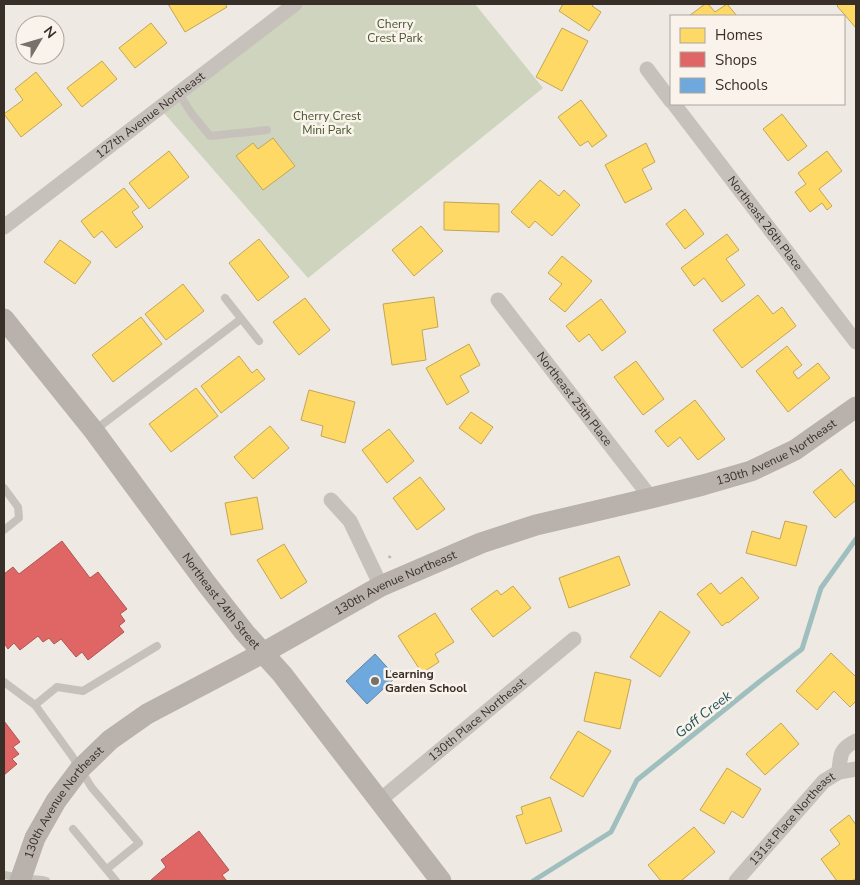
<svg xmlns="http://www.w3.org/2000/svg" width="860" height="885" viewBox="0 0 860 885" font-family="'Nunito Sans',sans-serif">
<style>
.green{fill:#ced4bd}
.homes{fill:#ffd966;stroke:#c3a654}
.shops{fill:#e06666;stroke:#ae5654}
.schools{fill:#6fa8dc;stroke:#5e84a6}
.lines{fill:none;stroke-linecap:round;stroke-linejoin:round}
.stream{stroke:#9fbebe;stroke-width:5}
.path{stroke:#c0bab4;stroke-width:3;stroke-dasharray:2.5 2.5;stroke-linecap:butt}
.lane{stroke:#c7c1bc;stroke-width:8}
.street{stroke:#c7c1bc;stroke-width:15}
.secondary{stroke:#b8b1ac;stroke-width:21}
.poi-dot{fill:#78706a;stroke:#faf3eb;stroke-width:2}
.labels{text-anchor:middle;stroke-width:5;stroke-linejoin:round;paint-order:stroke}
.park-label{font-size:12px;fill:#46562d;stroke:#faf3eb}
.street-label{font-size:12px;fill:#382f29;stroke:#faf3eb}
.poi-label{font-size:12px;font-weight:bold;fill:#382f29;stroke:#faf3eb;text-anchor:start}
.water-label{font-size:14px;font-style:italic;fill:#1f545a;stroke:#faf3eb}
</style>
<rect width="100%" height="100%" fill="#eee9e2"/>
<path class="green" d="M302 4H475L543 88 308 278 164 113Z"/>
<g class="homes">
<path d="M168 4H225L227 7 185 32Z"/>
<path d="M563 4H594L592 6 601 12 589 31 559 11Z"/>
<path d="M705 4H708L715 12 727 4 737 16H689Z"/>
<path d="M839 4H856V28L837 6Z"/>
<path d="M151 23 167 43 135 68 119 48Z"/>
<path d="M562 28 588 41 562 91 536 77Z"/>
<path d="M102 61 117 79 82 107 67 88Z"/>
<path d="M36 72 62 105 21 137 4 114 23 100 15 89Z"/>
<path d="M581 100 607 136 592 147 588 141 580 146 558 117Z"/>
<path d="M782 114 807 146 788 161 763 129Z"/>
<path d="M273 138 295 166 263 190 236 156 253 143 258 149Z"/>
<path d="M646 143 655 162 642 169 652 189 625 203 605 165Z"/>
<path d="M169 151 189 177 149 209 129 183Z"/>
<path d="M827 151 842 171 819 189 832 206 827 210 822 203 810 212 795 192 806 184 798 173Z"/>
<path d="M540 180 559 196 564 190 580 205 552 236 535 221 529 228 511 212Z"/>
<path d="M124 188 139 207 132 212 143 227 116 248 102 231 94 238 81 221Z"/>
<path d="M444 202 499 204V232L444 230Z"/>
<path d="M685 209 704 234 685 249 666 224Z"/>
<path d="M421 226 443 251 414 276 392 250Z"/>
<path d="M727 234 739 250 726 259 745 285 722 302 704 278 694 286 681 268Z"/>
<path d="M259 239 289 277 258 301 229 263Z"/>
<path d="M60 240 91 262 75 284 44 262Z"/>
<path d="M562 256 592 281 565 312 549 299 562 284 548 273Z"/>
<path d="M183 284 204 311 166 340 145 314Z"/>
<path d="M758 295 773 314 782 307 796 326 742 368 713 330Z"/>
<path d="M434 297 438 327 422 330 426 360 392 365 383 304Z"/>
<path d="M305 298 330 330 299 355 273 322Z"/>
<path d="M601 299 626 332 602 351 589 334 579 342 566 326Z"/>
<path d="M141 317 162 344 113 382 92 355Z"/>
<path d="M469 344 480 365 460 376 469 392 447 405 426 368Z"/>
<path d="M787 346 802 365 793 372 798 379 818 363 830 378 788 412 756 371Z"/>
<path d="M239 356 252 373 257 369 265 379 221 413 201 386Z"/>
<path d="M636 361 664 399 643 415 614 377Z"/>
<path d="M196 388 218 416 171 452 149 424Z"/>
<path d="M309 390 355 402 345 443 321 436 323 426 301 420Z"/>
<path d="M695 400 725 439 698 460 680 437 668 447 655 431Z"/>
<path d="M471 412 493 427 481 444 459 428Z"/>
<path d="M270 426 289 448 253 479 234 457Z"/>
<path d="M389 429 414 461 387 483 362 450Z"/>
<path d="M841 469 856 488V500L835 518 813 492Z"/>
<path d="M420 477 445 509 417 530 393 498Z"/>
<path d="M257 497 263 529 231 535 225 503Z"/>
<path d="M785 521 807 526 796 566 746 553 752 531 780 539Z"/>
<path d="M284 544 307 582 281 599 257 560Z"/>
<path d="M619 556 630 585 569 608 559 578Z"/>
<path d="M742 577 759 598 728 623 727 622 722 626 697 594 711 583 720 594Z"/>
<path d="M513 586 531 608 493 637 471 609 497 590 501 595Z"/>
<path d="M660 611 690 632 660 677 630 657Z"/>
<path d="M435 613 454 642 435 654 439 662 422 673 398 636Z"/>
<path d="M831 653 856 677V701L850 707 834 691 817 710 796 691Z"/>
<path d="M595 672 631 680 620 729 584 721Z"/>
<path d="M781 723 799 744 765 775 746 754Z"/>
<path d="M578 731 611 751 583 797 550 778Z"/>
<path d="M727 768 761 789 743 818 732 811 724 824 700 810Z"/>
<path d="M550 797 562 831 526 844 516 816 523 814 521 807Z"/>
<path d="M849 815 856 825V878L852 881H837L821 859 840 844 830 830Z"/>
<path d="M694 827 715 852 681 881H661L648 865Z"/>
</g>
<g class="shops">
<path d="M62 541 90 578 98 572 127 609 120 614 125 621 119 626 124 632 88 660 82 652 76 657 61 639 54 644 49 638 43 642 38 636 20 650 14 643 8 649 4 643V574L13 567 19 574Z"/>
<path d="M4 721 20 742 13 747 19 754 12 759 17 764 4 775Z"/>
<path d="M199 831 229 870 222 875 227 881H152L151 880 166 867 161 860Z"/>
</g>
<path class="schools" d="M375 654 396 677 367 704 346 681Z"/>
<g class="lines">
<path class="stream" d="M533 881 611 832 637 780 759 682 802 649 821 588 856 539"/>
<path class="path" d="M389 558 391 555"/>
<g class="lane">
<path d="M179 94 192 114 210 136 267 130"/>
<path d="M225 298 259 341"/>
<path d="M95 430 241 319"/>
<path d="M4 488 18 507 19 518 4 530"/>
<path d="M4 682 35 705 72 756 92 788 139 843 107 869"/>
<path d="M35 705 57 687 83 691 157 646"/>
<path d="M73 829 116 881"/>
<path d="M4 875 21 878 42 880 46 881"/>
</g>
<g class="street">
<path d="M647 69 671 101"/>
<path id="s1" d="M674 104 856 342"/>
<path id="s2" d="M4 227 295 4"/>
<path id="s3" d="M498 300 651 498"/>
<path d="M331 500 350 521 381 586"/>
<path d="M839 772C840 756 840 748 856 741"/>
<path id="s4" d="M380 800 574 639"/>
<path id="s5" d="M736 881 824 781 839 772 856 769"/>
</g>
<g class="secondary">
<path id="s6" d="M4 319 94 431 206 583 245 633 282 674 441 881"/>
<path id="s7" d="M20 881 35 838 56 801 80 769 110 740 147 714 263 653 381 586 481 543 536 525 651 498 703 485 751 471 795 450 856 407"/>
</g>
</g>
<circle class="poi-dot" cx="375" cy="681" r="5"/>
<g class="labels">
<g class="park-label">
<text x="395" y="28">Cherry<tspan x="395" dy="14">Crest Park</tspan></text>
<text x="327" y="120">Cherry Crest<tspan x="327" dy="14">Mini Park</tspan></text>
</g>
<g class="street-label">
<text dy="4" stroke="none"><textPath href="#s2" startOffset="184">127th Avenue Northeast</textPath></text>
<text dy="4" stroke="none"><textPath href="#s1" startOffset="150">Northeast 26th Place</textPath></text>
<text dy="4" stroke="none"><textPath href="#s3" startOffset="125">Northeast 25th Place</textPath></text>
<text dy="4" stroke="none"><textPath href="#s7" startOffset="901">130th Avenue Northeast</textPath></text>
<text dy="4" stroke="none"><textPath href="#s7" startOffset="496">130th Avenue Northeast</textPath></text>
<text dy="4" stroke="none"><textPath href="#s6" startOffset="356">Northeast 24th Street</textPath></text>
<text dy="4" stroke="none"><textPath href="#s4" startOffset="126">130th Place Northeast</textPath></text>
<text dy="4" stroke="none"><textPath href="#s7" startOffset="91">130th Avenue Northeast</textPath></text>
<text dy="4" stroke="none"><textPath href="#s5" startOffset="84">131st Place Northeast</textPath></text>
</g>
<g class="poi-label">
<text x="385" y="678">Learning<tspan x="385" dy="14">Garden School</tspan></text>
</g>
<g class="water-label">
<text transform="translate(703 714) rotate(-38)" y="5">Goff Creek</text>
</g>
</g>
<rect width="860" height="885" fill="none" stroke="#382f29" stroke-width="10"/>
<rect x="670" y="15" width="175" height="90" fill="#faf3eb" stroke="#aca59d"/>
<rect x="680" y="28" width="25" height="15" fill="#ffd966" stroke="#aca59d"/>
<text x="715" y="40" font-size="15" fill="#382f29">Homes</text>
<rect x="680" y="52" width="25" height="15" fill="#e06666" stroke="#aca59d"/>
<text x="715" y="65" font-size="15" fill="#382f29">Shops</text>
<rect x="680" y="78" width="25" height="15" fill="#6fa8dc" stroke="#aca59d"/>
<text x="715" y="90" font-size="15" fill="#382f29">Schools</text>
<g transform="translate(40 40) rotate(52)"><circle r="24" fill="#faf3eb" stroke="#aca59d"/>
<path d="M0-4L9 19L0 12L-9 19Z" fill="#78706a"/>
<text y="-8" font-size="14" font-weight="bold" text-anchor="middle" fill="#382f29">N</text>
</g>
</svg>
